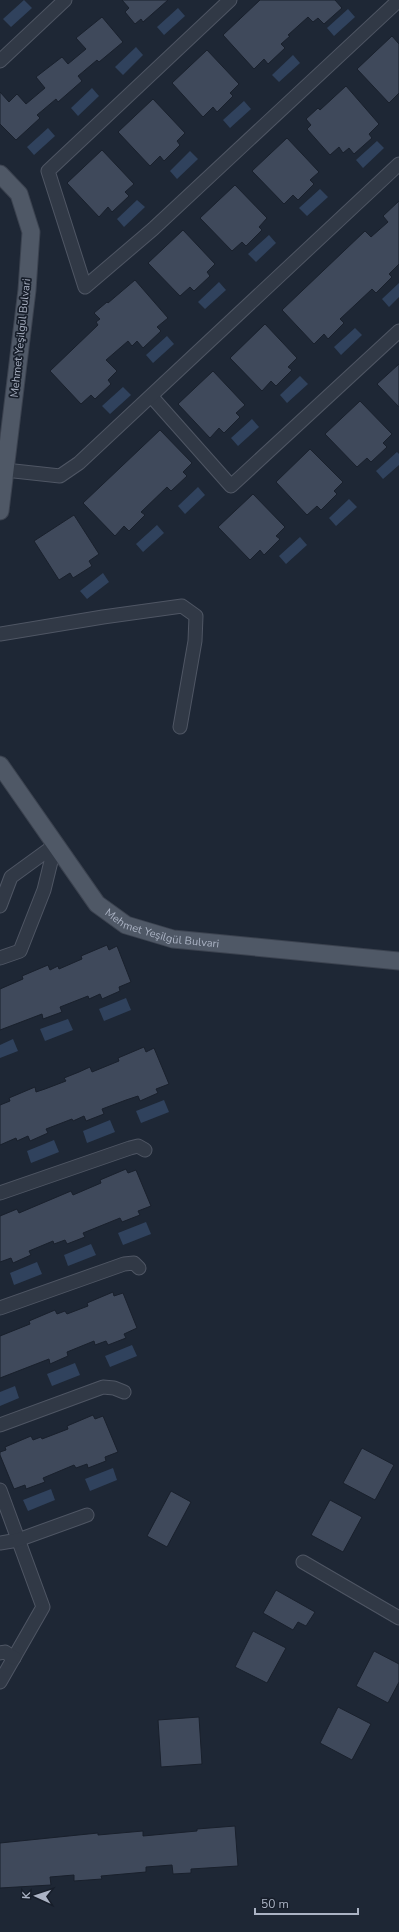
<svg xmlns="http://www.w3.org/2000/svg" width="399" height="1932" viewBox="0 0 399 1932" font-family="'Nunito Sans',sans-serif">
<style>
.water{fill:#30425d}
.building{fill:#3f495b;stroke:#19202c}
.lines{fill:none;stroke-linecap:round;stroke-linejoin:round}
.minor-casing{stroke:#4f5664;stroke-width:15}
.major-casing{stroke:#3b424f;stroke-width:19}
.minor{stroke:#313946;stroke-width:13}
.major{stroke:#4f5866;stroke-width:17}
.labels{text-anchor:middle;stroke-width:3.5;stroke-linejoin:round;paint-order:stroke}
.street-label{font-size:11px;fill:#abb3c4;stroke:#171e2a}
</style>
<rect width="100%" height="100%" fill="#1e2735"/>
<g class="water">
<path d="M24 0 32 8 11 27 3 19Z"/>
<path d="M178 8 185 16 164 35 157 27Z"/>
<path d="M348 9 355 17 334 36 327 28Z"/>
<path d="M136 47 143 55 123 75 115 67Z"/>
<path d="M293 55 300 63 279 82 272 75Z"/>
<path d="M92 88 99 96 78 116 71 108Z"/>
<path d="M244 101 251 109 230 128 223 120Z"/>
<path d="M48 128 55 136 34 155 27 147Z"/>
<path d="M377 141 384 148 363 168 356 160Z"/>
<path d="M190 151 198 159 177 179 170 171Z"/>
<path d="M320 189 328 197 307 216 299 208Z"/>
<path d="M137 200 145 207 124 227 117 219Z"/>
<path d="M269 235 276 243 256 262 248 254Z"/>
<path d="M219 282 226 290 205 309 198 302Z"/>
<path d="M399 283V297L389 307 382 299Z"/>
<path d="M355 328 362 335 341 355 334 347Z"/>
<path d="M167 336 174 344 153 363 146 355Z"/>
<path d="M300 376 308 384 287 403 280 395Z"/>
<path d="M123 387 131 395 110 414 102 406Z"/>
<path d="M252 419 259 427 238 446 231 438Z"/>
<path d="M397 452 399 454V465L383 479 376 471Z"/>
<path d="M198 487 205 495 185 514 178 506Z"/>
<path d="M349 499 357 507 336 526 329 518Z"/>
<path d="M157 525 164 533 143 552 136 544Z"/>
<path d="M300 537 307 545 286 564 279 556Z"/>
<path d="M103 573 109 582 87 599 80 591Z"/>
<path d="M126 998 131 1010 104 1021 99 1009Z"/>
<path d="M68 1019 73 1030 45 1041 40 1029Z"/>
<path d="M13 1039 18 1051 0 1058V1045Z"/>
<path d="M164 1100 169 1112 141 1123 136 1111Z"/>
<path d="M110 1120 115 1132 87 1143 83 1131Z"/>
<path d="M54 1140 59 1152 31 1163 27 1151Z"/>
<path d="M146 1222 151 1234 123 1245 118 1233Z"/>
<path d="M91 1244 96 1255 68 1266 64 1255Z"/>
<path d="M37 1262 42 1274 14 1285 10 1273Z"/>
<path d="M132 1345 137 1356 110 1367 105 1356Z"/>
<path d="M75 1363 80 1375 52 1386 47 1374Z"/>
<path d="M15 1386 19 1398 0 1406V1392Z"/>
<path d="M113 1468 117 1480 90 1491 85 1479Z"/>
<path d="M51 1489 55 1500 28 1511 23 1500Z"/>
</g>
<g class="building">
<path d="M122 0H168L143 22 141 19 135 24 125 12 129 8Z"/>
<path d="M260 0H335L342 8 324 24 318 18 313 22 308 17 288 35 290 36 281 44 285 48 268 64 264 59 254 69 223 35Z"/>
<path d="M102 17 123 42 99 62 97 60 78 76 82 81 58 102 56 99 37 115 40 118 16 140 0 124V92L9 102 17 94 26 104 45 88 36 77 62 57 68 64 86 49 76 38Z"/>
<path d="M392 36 399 44V93L389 103 357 69Z"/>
<path d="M207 50 239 84 230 93 233 96 217 112 213 107 203 117 172 83Z"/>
<path d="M346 86 379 124 369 134 372 138 354 154 349 148 343 153 339 147 330 155 307 129 311 125 306 119 318 108 320 110Z"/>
<path d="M153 99 185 133 177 141 180 145 164 161 160 156 150 166 118 132Z"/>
<path d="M287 138 319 172 310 180 314 184 298 200 293 195 284 204 252 171Z"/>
<path d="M102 150 134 184 125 192 129 196 112 212 108 207 99 217 67 183Z"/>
<path d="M235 185 267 218 259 227 262 230 246 246 242 242 232 251 200 218Z"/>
<path d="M399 201V264L389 274 392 277 376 293 372 289 340 319 344 323 328 339 324 334 314 344 282 310 365 231 371 237 388 222 383 216Z"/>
<path d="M183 230 215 264 207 272 210 276 194 291 190 287 180 296 148 263Z"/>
<path d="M135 280 168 318 157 327 161 331 143 348 137 341 132 346 128 341 106 360 117 371 108 380 111 384 95 399 91 395 81 404 50 371 98 325 96 322 100 319 94 313 107 302 108 303Z"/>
<path d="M265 324 297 358 288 367 292 370 276 386 271 381 262 391 230 358Z"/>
<path d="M399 364V407L377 384Z"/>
<path d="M213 371 245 405 236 413 240 417 224 433 219 428 210 438 178 404Z"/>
<path d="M360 401 392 434 383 443 387 447 371 462 367 458 357 467 325 434Z"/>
<path d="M160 430 192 463 183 472 187 476 171 491 167 487 141 512 145 515 129 531 124 526 115 536 83 503Z"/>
<path d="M310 449 343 482 334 491 337 494 321 510 317 506 307 515 276 482Z"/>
<path d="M253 494 285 527 276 536 280 539 264 555 260 550 250 560 218 527Z"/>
<path d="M74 515 99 554 89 561 92 566 73 578 70 573 59 580 34 541Z"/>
<path d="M107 945 109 950 117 946 131 982 119 987 120 991 102 999 100 994 89 999 88 996 60 1007 62 1012 43 1019 42 1014 0 1030V989L23 979 22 976 48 965 50 970 58 966 59 969 82 959 81 956Z"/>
<path d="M144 1047 146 1052 154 1048 169 1084 156 1089 158 1093 140 1101 138 1096 126 1100 102 1109 104 1114 86 1121 84 1116 73 1121 72 1119 46 1129 48 1133 30 1141 28 1136 17 1141 16 1138 0 1145V1105L10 1101 9 1098 35 1087 36 1092 45 1089 66 1081 64 1078 79 1072 90 1067 92 1072 119 1061 118 1058Z"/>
<path d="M126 1169 128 1173 136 1170 151 1206 138 1211 140 1215 122 1222 120 1218 83 1233 85 1237 67 1244 65 1240 54 1244 53 1241 29 1251 31 1255 13 1263 11 1258 0 1262V1216L17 1209 19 1213 71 1191 73 1195 101 1183 100 1180Z"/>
<path d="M113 1292 114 1296 123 1293 137 1328 124 1334 126 1338 108 1345 106 1341 95 1345 94 1341 67 1352 68 1356 50 1364 49 1359 0 1378V1336L30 1324 29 1321 55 1310 57 1314 65 1311 67 1314 88 1306 87 1303Z"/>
<path d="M93 1415 95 1419 103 1416 118 1452 105 1457 106 1461 88 1468 87 1464 76 1468 74 1465 43 1478 45 1482 26 1489 25 1485 14 1489 0 1455V1452L6 1450 5 1447 31 1436 33 1440 41 1437 42 1439 68 1429 67 1426Z"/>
<path d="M362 1448 394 1465 375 1500 343 1483Z"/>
<path d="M171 1491 191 1502 167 1547 147 1536Z"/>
<path d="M330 1500 362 1517 343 1552 311 1535Z"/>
<path d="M276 1590 315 1612 306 1626 298 1622 293 1630 263 1613Z"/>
<path d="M253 1631 286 1648 267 1683 235 1667Z"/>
<path d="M374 1651 399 1664V1682L388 1703 356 1686Z"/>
<path d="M338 1707 371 1724 352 1760 320 1743Z"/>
<path d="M199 1717 202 1764 161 1767 158 1720Z"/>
<path d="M235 1826 238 1866 191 1869V1873L173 1874 172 1865 146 1867V1872L101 1876 102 1879 74 1881V1875L50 1877 51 1885 0 1888V1843L98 1833V1835L143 1831V1836L197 1831V1829Z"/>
</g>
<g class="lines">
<g class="minor-casing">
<g id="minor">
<path d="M230 0 48 171 85 287 153 229 399 0"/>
<path d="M0 61 65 0"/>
<path d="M152 397 231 486 399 331"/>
<path d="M5 470 60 476 79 463 399 164"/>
<path d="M0 634 103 617 182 606 196 616 195 641 180 727"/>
<path d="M0 906 11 877 55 845 44 890 20 951 0 958"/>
<path d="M0 1193 130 1148 138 1146 145 1150"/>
<path d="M0 1308 124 1264 134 1263 139 1268"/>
<path d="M0 1425 103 1387 114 1388 124 1392"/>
<path d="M0 1490 43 1607 0 1682"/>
<path d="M0 1543 18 1540 87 1515"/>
<path d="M303 1562 399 1618"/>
<path d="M0 1653 5 1652 14 1658"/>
</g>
</g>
<g class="major-casing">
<g id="major">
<path d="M0 174 19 194 31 232 27 290 0 511"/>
<path id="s1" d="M0 765 97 904 126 925 173 939 399 961"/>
</g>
</g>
<use href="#minor" class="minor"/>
<use href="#major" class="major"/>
</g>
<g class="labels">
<g class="street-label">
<text transform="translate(20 338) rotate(-84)" y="4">Mehmet Yeşilgül Bulvari</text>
<text dy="4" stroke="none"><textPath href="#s1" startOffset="241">Mehmet Yeşilgül Bulvari</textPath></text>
</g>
</g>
<g transform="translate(36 1896) rotate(273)" stroke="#171e2a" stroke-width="3" paint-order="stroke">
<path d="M0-3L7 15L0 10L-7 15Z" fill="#abb3c4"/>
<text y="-6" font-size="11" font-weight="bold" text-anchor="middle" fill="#abb3c4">K</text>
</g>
<path d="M255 1908v6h103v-6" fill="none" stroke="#abb3c4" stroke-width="2"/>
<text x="261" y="1908" font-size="12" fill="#abb3c4" stroke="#171e2a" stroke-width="3" paint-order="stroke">50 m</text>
</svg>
